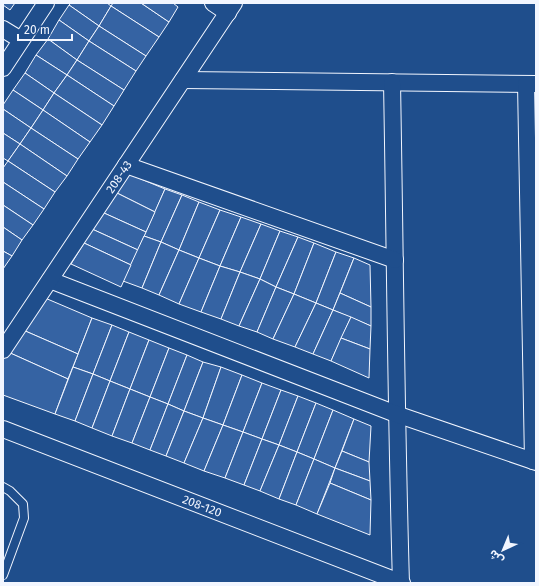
<svg xmlns="http://www.w3.org/2000/svg" width="539" height="586" viewBox="0 0 539 586" font-family="'Fira Sans','Noto Sans Arabic',sans-serif">
<style>
.building{fill:#3563a3;stroke:#f2f6ff}
.lines{fill:none;stroke-linecap:round;stroke-linejoin:round}
.service-casing{stroke:#f2f6ff;stroke-width:10}
.minor-casing{stroke:#f2f6ff;stroke-width:18}
.service{stroke:#1f4e8c;stroke-width:8}
.minor{stroke:#1f4e8c;stroke-width:16}
.labels{text-anchor:middle;stroke-width:3;stroke-linejoin:round;paint-order:stroke}
.street-label{font-size:12px;fill:#f2f6ff;stroke:#1f4e8c}
</style>
<rect width="100%" height="100%" fill="#1f4e8c"/>
<g class="building">
<path d="M3 3H15L10 10 3 5Z"/>
<path d="M71 3H107L111 6 99 26 69 5Z"/>
<path d="M113 3H141L169 22 159 37 111 6Z"/>
<path d="M141 3H173L178 7 169 22Z"/>
<path d="M69 5 99 26 89 41 59 20Z"/>
<path d="M111 6 159 37 146 56 99 26Z"/>
<path d="M59 20 89 41 77 60 48 39Z"/>
<path d="M99 26 146 56 136 71 89 41Z"/>
<path d="M48 39 77 60 67 75 36 55Z"/>
<path d="M89 41 136 71 124 90 77 60Z"/>
<path d="M36 55 67 75 54 93 25 73Z"/>
<path d="M77 60 124 90 114 106 67 75Z"/>
<path d="M25 73 54 93 43 110 13 90Z"/>
<path d="M67 75 114 106 102 125 54 93Z"/>
<path d="M13 90 43 110 31 128 3 109V105Z"/>
<path d="M54 93 102 125 90 142 43 110Z"/>
<path d="M3 109 31 128 20 144 3 133Z"/>
<path d="M43 110 90 142 78 159 31 128Z"/>
<path d="M31 128 78 159 67 176 20 144Z"/>
<path d="M3 133 20 144 8 161 3 158Z"/>
<path d="M20 144 67 176 55 192 8 161Z"/>
<path d="M8 161 55 192 44 209 3 182V168Z"/>
<path d="M129 174 165 189 155 212 117 193Z"/>
<path d="M3 182 44 209 33 225 3 205Z"/>
<path d="M165 189 182 195 161 242 144 236Z"/>
<path d="M117 193 155 212 146 232 104 213Z"/>
<path d="M182 195 199 202 179 250 161 242Z"/>
<path d="M199 202 220 210 199 258 179 250Z"/>
<path d="M3 205 33 225 22 240 3 227Z"/>
<path d="M220 210 241 217 220 266 199 258Z"/>
<path d="M104 213 146 232 138 250 92 229Z"/>
<path d="M241 217 261 224 240 272 220 266Z"/>
<path d="M261 224 280 231 260 279 240 272Z"/>
<path d="M3 227 22 240 12 256 3 251Z"/>
<path d="M92 229 138 250 131 265 84 243Z"/>
<path d="M280 231 298 237 276 287 260 279Z"/>
<path d="M144 236 161 242 142 288 123 281Z"/>
<path d="M298 237 314 243 294 294 276 287Z"/>
<path d="M161 242 179 250 159 295 142 288Z"/>
<path d="M84 243 131 265 121 287 71 264Z"/>
<path d="M314 243 336 252 316 303 294 294Z"/>
<path d="M179 250 199 258 179 304 159 295Z"/>
<path d="M3 251 12 256 3 269Z"/>
<path d="M336 252 354 258 333 310 316 303Z"/>
<path d="M199 258 220 266 201 312 179 304Z"/>
<path d="M354 258 370 265 371 307 340 293Z"/>
<path d="M220 266 240 272 221 319 201 312Z"/>
<path d="M240 272 260 279 239 326 221 319Z"/>
<path d="M260 279 276 287 257 332 239 326Z"/>
<path d="M276 287 294 294 273 339 257 332Z"/>
<path d="M340 293 371 307V326L333 310Z"/>
<path d="M294 294 316 303 295 347 273 339Z"/>
<path d="M45 298 92 318 78 354 23 330Z"/>
<path d="M316 303 333 310 313 354 295 347Z"/>
<path d="M333 310 351 317 331 361 313 354Z"/>
<path d="M351 317 371 326 370 349 341 338Z"/>
<path d="M92 318 112 325 93 374 73 367Z"/>
<path d="M112 325 129 332 110 381 93 374Z"/>
<path d="M23 330 78 354 68 379 8 352Z"/>
<path d="M129 332 149 340 130 389 110 381Z"/>
<path d="M341 338 370 349 369 378 331 361Z"/>
<path d="M149 340 169 348 150 397 130 389Z"/>
<path d="M169 348 187 355 168 404 150 397Z"/>
<path d="M8 352 68 379 55 414 3 395V359Z"/>
<path d="M187 355 203 362 184 411 168 404Z"/>
<path d="M203 362 221 367 203 418 184 411Z"/>
<path d="M73 367 93 374 75 421 55 414Z"/>
<path d="M221 367 242 375 223 425 203 418Z"/>
<path d="M93 374 110 381 92 428 75 421Z"/>
<path d="M242 375 262 383 243 432 223 425Z"/>
<path d="M110 381 130 389 112 436 92 428Z"/>
<path d="M262 383 281 390 262 439 243 432Z"/>
<path d="M130 389 150 397 132 443 112 436Z"/>
<path d="M281 390 298 396 279 445 262 439Z"/>
<path d="M298 396 316 403 297 452 279 445Z"/>
<path d="M150 397 168 404 150 450 132 443Z"/>
<path d="M316 403 333 410 314 459 297 452Z"/>
<path d="M168 404 184 411 166 456 150 450Z"/>
<path d="M333 410 354 419 335 468 314 459Z"/>
<path d="M184 411 203 418 184 463 166 456Z"/>
<path d="M203 418 223 425 204 471 184 463Z"/>
<path d="M354 419 371 426 369 462 342 451Z"/>
<path d="M223 425 243 432 225 478 204 471Z"/>
<path d="M243 432 262 439 244 485 225 478Z"/>
<path d="M262 439 279 445 260 491 244 485Z"/>
<path d="M279 445 297 452 279 499 260 491Z"/>
<path d="M342 451 369 462 370 481 335 468Z"/>
<path d="M297 452 314 459 296 505 279 499Z"/>
<path d="M314 459 335 468 317 514 296 505Z"/>
<path d="M335 468 370 481 371 500 330 483Z"/>
<path d="M330 483 371 500 370 535 317 514Z"/>
</g>
<g class="lines">
<g class="service-casing">
<path id="service" d="M3 487 10 491 23 504 24 518 3 575"/>
</g>
<g class="minor-casing">
<g id="minor">
<path d="M213 3 228 13"/>
<path d="M3 29 21 40"/>
<path d="M3 68 46 3"/>
<path d="M183 80 536 84"/>
<path d="M392 82C395 249 396 416 401 583"/>
<path d="M526 84 533 461"/>
<path d="M126 165 395 260"/>
<path d="M50 280 396 414 536 462"/>
<path d="M3 350 234 3"/>
<path d="M3 429 402 583"/>
</g>
</g>
<use href="#service" class="service"/>
<use href="#minor" class="minor"/>
</g>
<g class="labels">
<g class="street-label">
<text transform="translate(119 177) rotate(-56)" y="4">208-43</text>
<text transform="translate(202 506) rotate(21)" y="4">208-120</text>
</g>
</g>
<rect width="539" height="586" fill="none" stroke="#f2f6ff" stroke-width="8"/>
<g transform="translate(503 550) rotate(224)" stroke="#1f4e8c" stroke-width="3" paint-order="stroke">
<path d="M0-3L7 15L0 10L-7 15Z" fill="#f2f6ff"/>
<text y="-6" font-size="11" font-weight="bold" text-anchor="middle" fill="#f2f6ff">ش</text>
</g>
<path d="M18 34v6h54v-6" fill="none" stroke="#f2f6ff" stroke-width="2"/>
<text x="24" y="34" font-size="12" fill="#f2f6ff" stroke="#1f4e8c" stroke-width="3" paint-order="stroke">20 m</text>
</svg>
